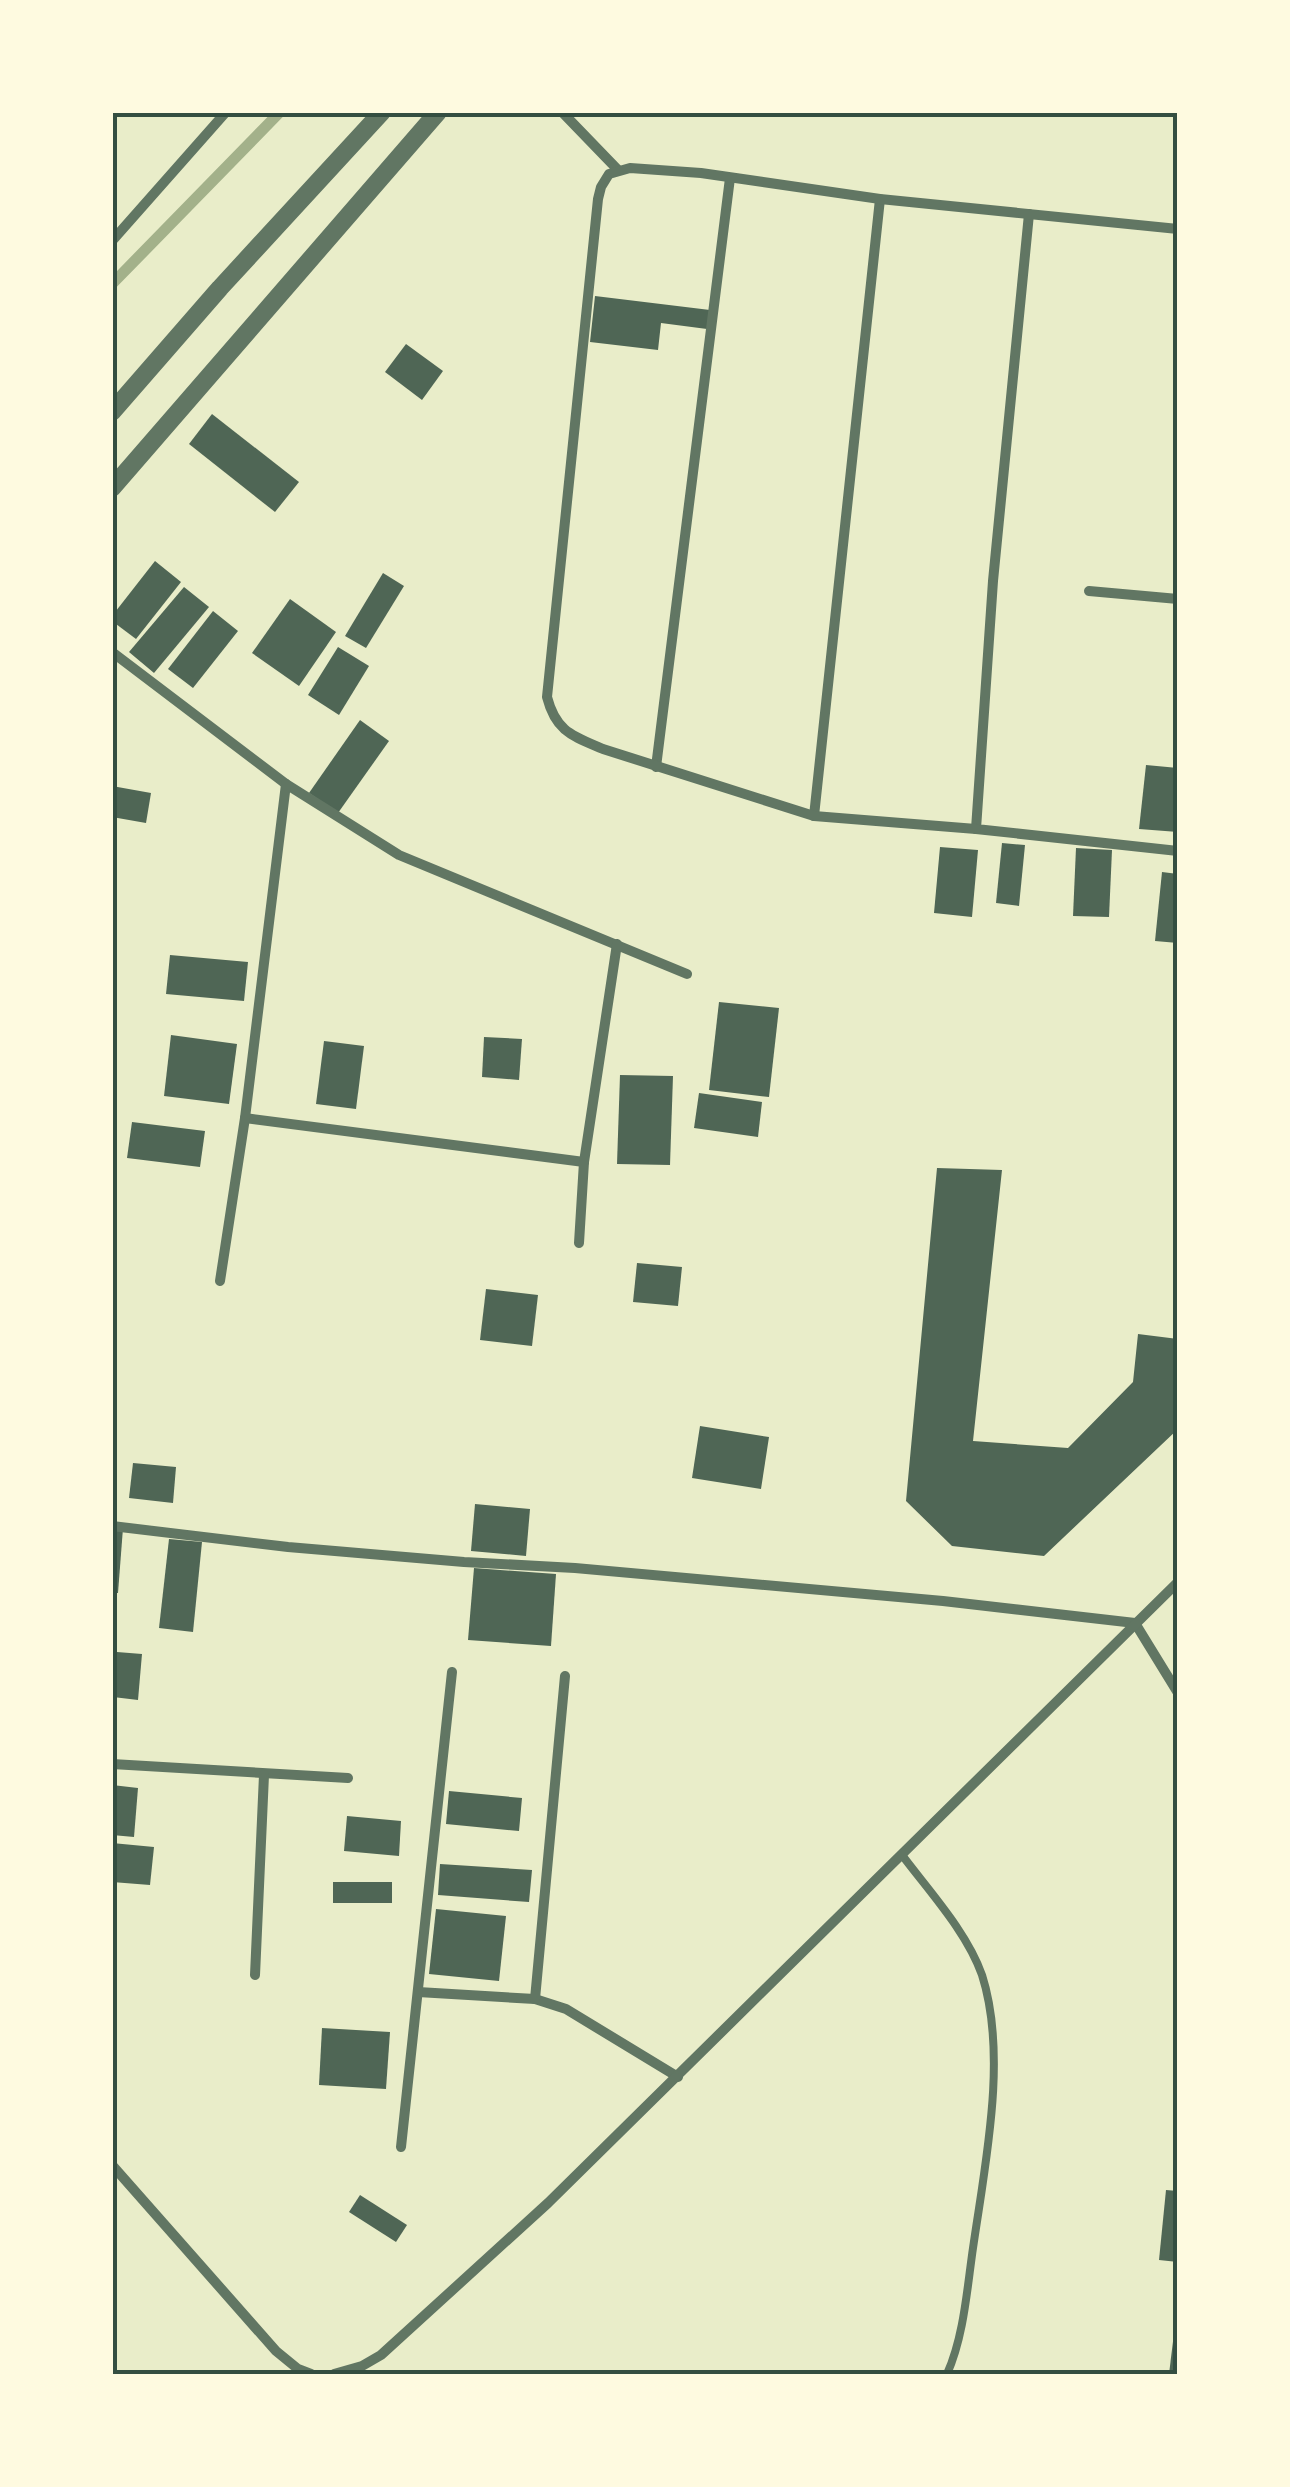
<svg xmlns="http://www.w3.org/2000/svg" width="1290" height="2487" viewBox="0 0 1290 2487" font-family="'Work Sans',sans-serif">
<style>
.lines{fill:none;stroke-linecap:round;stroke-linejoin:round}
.stream{stroke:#a3b18a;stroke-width:11}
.building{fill:#4f6655}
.service{stroke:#617663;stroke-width:8}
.minor{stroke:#617663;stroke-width:10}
.tertiary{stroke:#617663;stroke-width:18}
.neatline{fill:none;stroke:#344e41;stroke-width:4}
</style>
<rect width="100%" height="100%" fill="#e9edc9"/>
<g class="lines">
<path class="stream" d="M112 284 280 112"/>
</g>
<g class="building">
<path d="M595 296 710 310 707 329 661 323 658 350 590 342Z"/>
<path d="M406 344 443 371 422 400 385 372Z"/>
<path d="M212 414 299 482 275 512 189 444Z"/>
<path d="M155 561 181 582 136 639 112 621V616Z"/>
<path d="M383 573 404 586 366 648 345 636Z"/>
<path d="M184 587 209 607 154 673 129 652Z"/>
<path d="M290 599 336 632 299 686 252 653Z"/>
<path d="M213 611 238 631 193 688 168 669Z"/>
<path d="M338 647 369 666 339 715 308 695Z"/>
<path d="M360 720 389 741 338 813 309 793Z"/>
<path d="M1146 765 1178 768V832L1139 829Z"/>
<path d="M112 786 151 793 146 823 112 817Z"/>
<path d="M1002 843 1025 845 1019 906 996 903Z"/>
<path d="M940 847 978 850 972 917 934 913Z"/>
<path d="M1076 848 1112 850 1109 917 1073 916Z"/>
<path d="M1162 872 1178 874V943L1155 941Z"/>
<path d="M170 955 248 962 244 1001 166 994Z"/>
<path d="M719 1002 779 1008 769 1097 709 1090Z"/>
<path d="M171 1035 237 1044 229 1104 164 1096Z"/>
<path d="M484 1037 522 1039 519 1080 482 1077Z"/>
<path d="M324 1041 364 1046 356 1109 316 1104Z"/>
<path d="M620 1075 673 1076 670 1165 617 1164Z"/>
<path d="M699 1093 762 1102 758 1137 694 1128Z"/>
<path d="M132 1122 205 1131 200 1167 127 1158Z"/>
<path d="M937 1168 1002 1170 973 1441 1068 1448 1133 1382 1138 1334 1178 1339V1429L1044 1556 952 1546 906 1501Z"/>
<path d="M637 1263 682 1267 678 1306 633 1302Z"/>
<path d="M486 1289 538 1295 532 1346 480 1340Z"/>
<path d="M700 1426 769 1437 761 1489 692 1478Z"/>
<path d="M133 1463 176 1467 173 1503 129 1498Z"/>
<path d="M475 1504 530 1509 526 1556 471 1551Z"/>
<path d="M112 1527 123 1528 118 1593H112Z"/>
<path d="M169 1539 202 1542 193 1632 159 1628Z"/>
<path d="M474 1568 556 1574 551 1646 468 1640Z"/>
<path d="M117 1652 142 1654 138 1700 113 1697Z"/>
<path d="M112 1785 138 1788 134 1837 112 1835Z"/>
<path d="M449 1791 522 1798 519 1831 446 1824Z"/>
<path d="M347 1816 401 1821 399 1856 344 1851Z"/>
<path d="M112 1843 154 1847 150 1885 112 1882Z"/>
<path d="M440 1864 532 1870 529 1902 438 1895Z"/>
<rect x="333" y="1882" width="59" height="21"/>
<path d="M436 1909 506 1916 499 1981 429 1974Z"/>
<path d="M322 2028 390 2032 386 2089 319 2085Z"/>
<path d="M1166 2190 1178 2191V2262L1159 2260Z"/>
<path d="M360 2195 407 2225 396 2242 349 2212Z"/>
<path d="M1175 2325H1178V2374H1169Z"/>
</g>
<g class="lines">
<path class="service" d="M902 1855C929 1891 967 1932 982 1975 1008 2056 985 2164 973 2248 967 2289 964 2336 947 2374"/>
<g class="minor">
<path d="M562 112 618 170"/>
<path d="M1029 214 993 581 976 829 1178 851"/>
<path d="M112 241 226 112"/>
<path d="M1089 591 1178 599"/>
<path d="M112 652 286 784 399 855 687 974"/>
<path d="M656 767 730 178"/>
<path d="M814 816 880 199"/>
<path d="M976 829 814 816 603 749C573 736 556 732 547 697L598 199 601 187 609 174 630 168 701 173 880 199 1178 229"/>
<path d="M245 1118 584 1162"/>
<path d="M579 1243 584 1162 617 944"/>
<path d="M220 1281 245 1118 286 784"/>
<path d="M112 1302V1313"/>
<path d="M112 1526 288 1547 464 1562 575 1568 943 1601 1135 1623 1178 1693"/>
<path d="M112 1764 348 1778"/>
<path d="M255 1975 264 1775"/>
<path d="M418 1992 535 1999 566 2009 678 2077"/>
<path d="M535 1999 565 1676"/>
<path d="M401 2147 452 1672"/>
<path d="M112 2165 276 2351 298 2369 311 2374"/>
<path d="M334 2374 362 2366 381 2355 548 2203 1178 1582"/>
</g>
<g class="tertiary">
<path d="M112 412 220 288 382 112"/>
<path d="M112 488 438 112"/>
</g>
</g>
<rect width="1290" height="2487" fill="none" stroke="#fefae0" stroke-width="230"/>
<rect x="115" y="115" width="1060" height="2257" class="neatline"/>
</svg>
